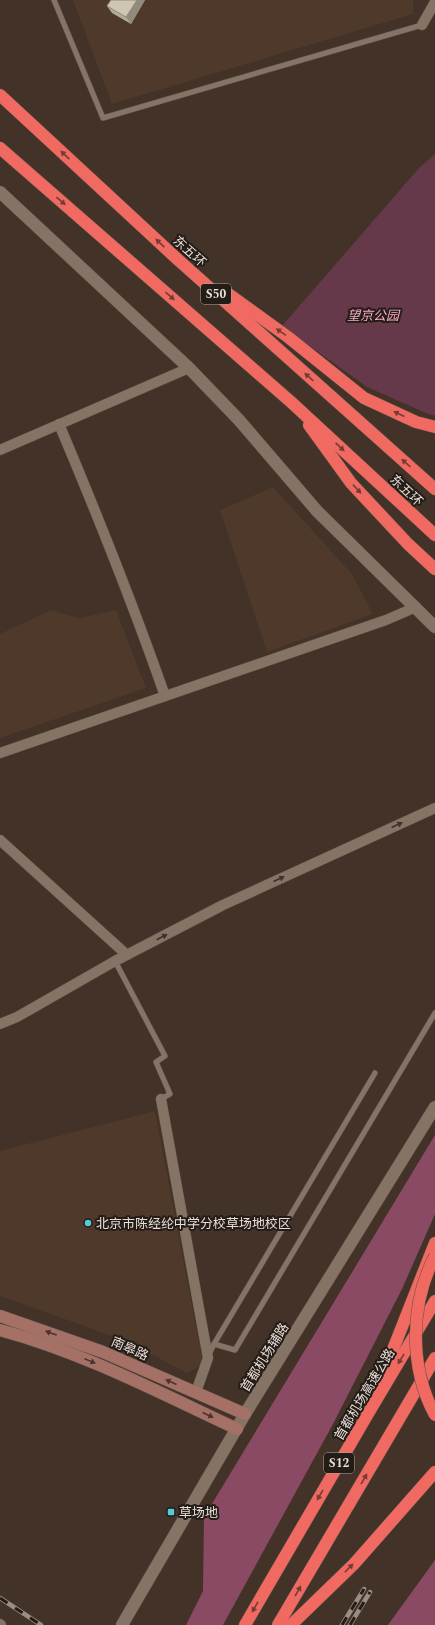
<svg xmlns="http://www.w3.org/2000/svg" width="435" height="1625" viewBox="0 0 435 1625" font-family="Spectral,'Noto Sans SC',serif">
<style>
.built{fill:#4f392b}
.green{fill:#65384a}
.forest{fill:#8b4a64}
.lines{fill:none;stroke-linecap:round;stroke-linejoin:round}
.service-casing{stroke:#5e5147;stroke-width:6}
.minor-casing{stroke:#5e5147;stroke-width:11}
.tertiary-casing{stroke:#5e5147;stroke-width:13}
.secondary-casing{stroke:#5e5147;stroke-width:13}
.motorway-casing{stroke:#5e5147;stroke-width:13}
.service{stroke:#857366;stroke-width:5}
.minor{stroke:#857366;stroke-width:10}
.tertiary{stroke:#857366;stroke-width:12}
.secondary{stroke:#a57065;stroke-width:12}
.motorway{stroke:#f06a62;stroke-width:12}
.rail-casing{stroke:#9a8d84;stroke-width:4.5}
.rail{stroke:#231c17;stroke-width:3;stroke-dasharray:9;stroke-linecap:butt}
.motorway-bridge-casing{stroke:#5e5147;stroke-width:13;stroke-linecap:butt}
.motorway-bridge{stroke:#f06a62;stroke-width:12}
.wall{fill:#b2aa98}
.shaded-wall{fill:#918b7c}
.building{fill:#cfc6b1;stroke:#918b7c}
.oneway{fill:#753b35}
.oneway2{fill:#3c322b}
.oneway3{fill:#4a352e}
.poi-dot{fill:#53cbdb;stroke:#231c17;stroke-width:1.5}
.labels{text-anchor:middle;stroke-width:4;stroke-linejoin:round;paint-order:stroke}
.shield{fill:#231c17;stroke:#aea49e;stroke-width:1}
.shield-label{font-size:12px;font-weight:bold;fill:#eadfd8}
.street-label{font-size:13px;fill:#eadfd8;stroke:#231c17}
.park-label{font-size:13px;font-style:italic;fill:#f9abc8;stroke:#231c17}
.poi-label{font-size:13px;fill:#eadfd8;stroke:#231c17;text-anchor:start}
</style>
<rect width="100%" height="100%" fill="#423227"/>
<g class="built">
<path d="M73 0H413V14L112 104Z"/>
<path d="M273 487 352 574 373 614 267 652 220 510Z"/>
<path d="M51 610 79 618 116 610 146 688 0 738V634Z"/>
<path d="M155 1111 203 1364 187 1373 126 1341 0 1296V1151Z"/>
</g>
<path class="green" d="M435 154V416L426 413 367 387 282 326 419 168Z"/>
<g class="forest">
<path d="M435 1135V1214L402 1289 333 1424 223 1625H186L203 1591 204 1517Z"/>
<path d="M435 1560V1625H388Z"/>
</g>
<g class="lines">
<g class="service-casing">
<g id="service">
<path d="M54 0 103 118 422 25"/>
<path d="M115 961 165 1056 156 1062 170 1094 161 1099"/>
<path d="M214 1344 375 1073"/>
<path d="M209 1355 214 1344 235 1350 435 1013"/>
</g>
</g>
<g class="minor-casing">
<g id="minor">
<path d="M422 25 435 2"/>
<path d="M59 424C97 514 133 604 165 696"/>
<path d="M0 450 189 368"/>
<path d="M0 753 386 620 416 607"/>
<path d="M0 840 127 955"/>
<path d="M0 1024 17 1017 115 961 223 905 435 808"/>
<path d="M161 1099 208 1358 196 1392"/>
<path d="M0 1624 1 1625"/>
</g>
</g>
<g class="tertiary-casing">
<g id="tertiary">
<path d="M0 192 189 368 239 420 317 511 435 627"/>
<path d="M122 1625 245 1414 435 1107"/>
</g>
</g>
<g class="secondary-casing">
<g id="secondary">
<path d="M0 1316 103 1352 245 1414"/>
<path d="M0 1330C82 1352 160 1393 237 1429"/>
</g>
</g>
<g class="motorway-casing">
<g id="motorway">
<path d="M0 95 175 257 435 489"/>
<path d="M0 148 291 402 435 535"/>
<path d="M223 290 288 337 364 398 416 422 435 427"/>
<path d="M309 425 351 483 408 544 435 569"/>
<path d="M381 1380 435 1243"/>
<path d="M245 1625 369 1412 435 1301"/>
<path d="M278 1625 435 1358"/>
<path d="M291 1625 354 1564 435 1472"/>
</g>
</g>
<use href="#service" class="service"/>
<use href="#minor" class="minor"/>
<use href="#tertiary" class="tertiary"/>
<use href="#secondary" class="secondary"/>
<use href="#motorway" class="motorway"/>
<g class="rail-casing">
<g id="rail">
<path d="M0 1598 41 1625"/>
<path d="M342 1625 364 1589"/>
<path d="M350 1625 370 1592"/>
</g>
</g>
<use href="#rail" class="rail"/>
<g class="motorway-bridge-casing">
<path id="motorway-bridge" d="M435 1256C410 1304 409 1367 435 1415"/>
</g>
<use href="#motorway-bridge" class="motorway-bridge"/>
</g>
<path class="wall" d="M145 0 131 24 112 13 107 6Z"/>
<path class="shaded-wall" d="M137 0H145L131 24 126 17Z"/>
<path class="building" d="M111 0H137L126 17 107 6Z"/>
<defs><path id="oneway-solid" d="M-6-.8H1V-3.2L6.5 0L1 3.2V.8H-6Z"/></defs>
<g class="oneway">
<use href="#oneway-solid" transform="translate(65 155) rotate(-137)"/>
<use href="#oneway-solid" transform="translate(61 201) rotate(41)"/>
<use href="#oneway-solid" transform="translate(160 243) rotate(-137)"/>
<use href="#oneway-solid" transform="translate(170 296) rotate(41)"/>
<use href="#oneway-solid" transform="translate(281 332) rotate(-145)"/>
<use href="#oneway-solid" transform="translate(309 377) rotate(-138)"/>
<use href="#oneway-solid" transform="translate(399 414) rotate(-155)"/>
<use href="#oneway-solid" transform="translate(340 447) rotate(43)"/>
<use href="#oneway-solid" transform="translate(406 463) rotate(-138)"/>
<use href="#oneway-solid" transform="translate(357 489) rotate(47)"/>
<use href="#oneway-solid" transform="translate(401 1359) rotate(121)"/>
<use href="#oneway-solid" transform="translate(364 1479) rotate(-60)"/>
<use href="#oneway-solid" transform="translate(320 1495) rotate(120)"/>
<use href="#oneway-solid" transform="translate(349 1568) rotate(-45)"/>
<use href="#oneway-solid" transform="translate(298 1591) rotate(-60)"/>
<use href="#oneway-solid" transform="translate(255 1607) rotate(120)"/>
</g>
<g class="oneway2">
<use href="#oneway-solid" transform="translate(397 825) rotate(-25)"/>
<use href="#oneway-solid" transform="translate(279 879) rotate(-25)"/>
<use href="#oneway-solid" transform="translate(162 937) rotate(-28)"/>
</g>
<g class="oneway3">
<use href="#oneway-solid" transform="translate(51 1333) rotate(-160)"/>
<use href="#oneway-solid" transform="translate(90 1361) rotate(22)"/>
<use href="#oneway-solid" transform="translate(171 1382) rotate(-156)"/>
<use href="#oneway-solid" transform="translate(208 1415) rotate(25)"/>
</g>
<g class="poi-dot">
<circle cx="88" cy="1223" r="4"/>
<rect x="167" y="1508" width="8" height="8" rx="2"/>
</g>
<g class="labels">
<g class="shield">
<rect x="201" y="284" width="30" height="20" rx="3"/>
<rect x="324" y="1453" width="30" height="20" rx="3"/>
</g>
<g class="shield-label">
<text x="216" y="298">S50</text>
<text x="339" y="1467">S12</text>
</g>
<g class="street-label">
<text transform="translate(190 251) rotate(42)" y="5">东五环</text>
<text transform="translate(407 490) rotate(43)" y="5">东五环</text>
<text transform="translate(130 1348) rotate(24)" y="5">南皋路</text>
<text transform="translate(264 1357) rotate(-58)" y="5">首都机场辅路</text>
<text transform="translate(364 1394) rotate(-59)" y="5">首都机场高速公路</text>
</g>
<g class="park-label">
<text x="373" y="320">望京公园</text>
</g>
<g class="poi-label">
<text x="96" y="1228">北京市陈经纶中学分校草场地校区</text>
<text x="179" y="1517">草场地</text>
</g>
</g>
</svg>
